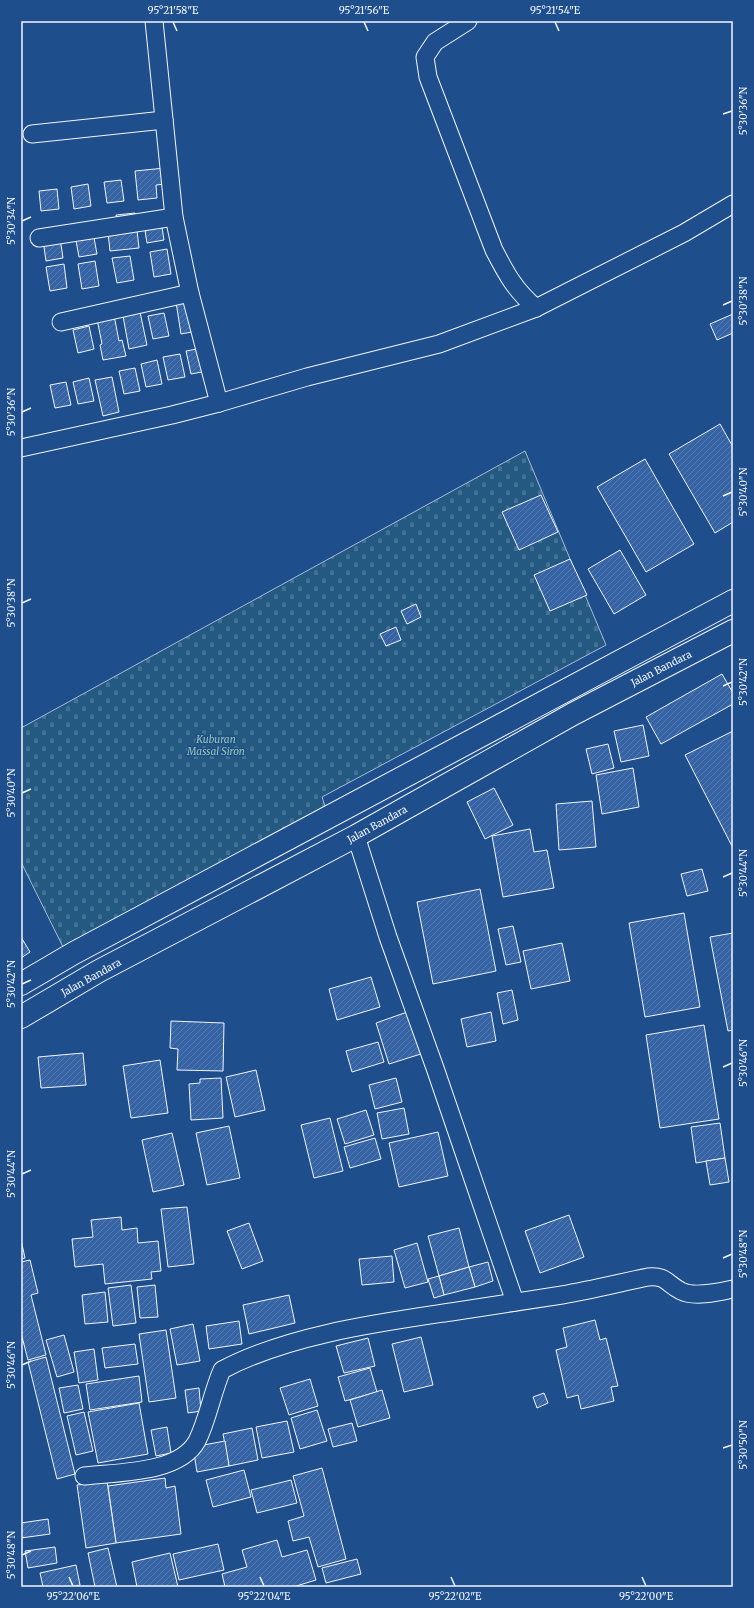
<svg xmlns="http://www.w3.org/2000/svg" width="754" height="1608" viewBox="0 0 754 1608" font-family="Merriweather,serif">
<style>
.cemetery{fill:url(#cemetery-stones);stroke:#a8bbd7}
.building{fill:url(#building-hatch);stroke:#f2f6ff}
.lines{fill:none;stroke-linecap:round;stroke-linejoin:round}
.street-casing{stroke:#f2f6ff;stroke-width:19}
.highway-casing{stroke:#f2f6ff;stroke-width:24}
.street{stroke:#1f4e8c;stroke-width:17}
.highway{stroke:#1f4e8c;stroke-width:22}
.ticks{fill:none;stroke:#f2f6ff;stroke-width:1.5}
.labels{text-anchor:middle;stroke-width:3;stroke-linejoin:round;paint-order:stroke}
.street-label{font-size:10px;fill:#f2f6ff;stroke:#1f4e8c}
.park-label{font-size:10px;font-style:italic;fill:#97c8a6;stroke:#1f4e8c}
.neatline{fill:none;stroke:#f2f6ff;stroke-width:1.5}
.ticks-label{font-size:10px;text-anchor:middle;fill:#f2f6ff}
</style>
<defs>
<pattern id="cemetery-stones" width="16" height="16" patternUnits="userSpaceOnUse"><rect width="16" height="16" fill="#245a82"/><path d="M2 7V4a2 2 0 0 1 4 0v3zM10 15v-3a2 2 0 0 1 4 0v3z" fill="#447295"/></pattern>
<pattern id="building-hatch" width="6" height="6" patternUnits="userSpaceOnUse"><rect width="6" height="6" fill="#3563a3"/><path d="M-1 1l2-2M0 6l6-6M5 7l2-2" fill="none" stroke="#537ab1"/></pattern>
</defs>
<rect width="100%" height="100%" fill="#1f4e8c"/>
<path class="cemetery" d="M525 451 606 645 322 797 326 809 64 949 21 862V728Z"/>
<g class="building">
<path d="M165 168 166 184 156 185 157 198 138 200 135 171Z"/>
<path d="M121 180 124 201 107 203 104 182Z"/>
<path d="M88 184 91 206 74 209 71 187Z"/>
<path d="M57 189 59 209 41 211 39 191Z"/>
<path d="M135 213 139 248 110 251 107 224 117 223 116 215Z"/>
<path d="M160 215 164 240 147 243 143 218Z"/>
<path d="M92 227 97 254 79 257 74 230Z"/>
<path d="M59 231 63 258 46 261 42 233Z"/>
<path d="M167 249 171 274 154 277 150 252Z"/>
<path d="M130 256 134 280 117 283 112 258Z"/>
<path d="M95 261 99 286 82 289 78 264Z"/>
<path d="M64 264 67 288 50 291 46 267Z"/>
<path d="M192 299 197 331 181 334 176 302Z"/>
<path d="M113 310 119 341 122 340 126 356 103 360 100 345 102 344 96 314Z"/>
<path d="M140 312 147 345 129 349 123 316Z"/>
<path d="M164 313 169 336 153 339 148 316Z"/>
<path d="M733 314V333L717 340 710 324Z"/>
<path d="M89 326 94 349 78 353 73 330Z"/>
<path d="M202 348 207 371 191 374 186 351Z"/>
<path d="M180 354 185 377 168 380 163 357Z"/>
<path d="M157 360 162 384 146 387 141 364Z"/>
<path d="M135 368 140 391 124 394 119 371Z"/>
<path d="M112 377 119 412 103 416 95 380Z"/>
<path d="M89 378 94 401 78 404 73 382Z"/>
<path d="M66 382 71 405 55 408 50 385Z"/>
<path d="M720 424 733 447V522L715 533 669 454Z"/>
<path d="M645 459 694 544 646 572 597 487Z"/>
<path d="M541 495 558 532 519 550 502 512Z"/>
<path d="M620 550 646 595 614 614 588 569Z"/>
<path d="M570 559 587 595 550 611 534 575Z"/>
<path d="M416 604 421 617 407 624 401 611Z"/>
<path d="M396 627 401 640 386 646 380 634Z"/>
<path d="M722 674 733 693V704L661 744 646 717Z"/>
<path d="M643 725 649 756 621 762 614 731Z"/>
<path d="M733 731V848L685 755Z"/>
<path d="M608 744 614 768 592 774 586 749Z"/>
<path d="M633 768 639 807 602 814 596 775Z"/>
<path d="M494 788 513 825 485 839 467 802Z"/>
<path d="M592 801 596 847 559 850 556 804Z"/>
<path d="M530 829 534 852 547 850 554 888 503 897 492 836Z"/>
<path d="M702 869 708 891 687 896 681 874Z"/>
<path d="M480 889 496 971 433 984 417 902Z"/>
<path d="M684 913 700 1007 645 1017 629 923Z"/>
<path d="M513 926 521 962 506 965 498 929Z"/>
<path d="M733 933V1030L728 1031 710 937Z"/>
<path d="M21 937 30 952 21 958Z"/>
<path d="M562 943 570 981 531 989 523 951Z"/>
<path d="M371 977 380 1007 337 1020 329 989Z"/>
<path d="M512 990 518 1020 503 1024 497 993Z"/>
<path d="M410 1011 424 1053 389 1064 376 1023Z"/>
<path d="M491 1012 496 1041 467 1047 461 1019Z"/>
<path d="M171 1021 224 1023 223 1071 177 1070 178 1049 170 1048Z"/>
<path d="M704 1025 719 1119 660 1128 646 1035Z"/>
<path d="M378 1042 384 1062 352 1072 346 1051Z"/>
<path d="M83 1053 86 1085 41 1088 38 1057Z"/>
<path d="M160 1060 168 1113 131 1118 123 1066Z"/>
<path d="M256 1070 265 1110 235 1117 226 1077Z"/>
<path d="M221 1078 223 1118 191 1120 189 1084 200 1083V1079Z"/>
<path d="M396 1078 402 1102 375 1109 369 1085Z"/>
<path d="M404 1108 409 1134 382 1139 377 1113Z"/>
<path d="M366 1110 374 1135 345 1144 337 1119Z"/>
<path d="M330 1118 343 1171 314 1178 301 1125Z"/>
<path d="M720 1123 725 1158 696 1163 691 1127Z"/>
<path d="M229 1126 240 1178 207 1185 196 1133Z"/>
<path d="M438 1132 448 1176 399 1187 389 1143Z"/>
<path d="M172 1133 184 1185 153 1192 142 1140Z"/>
<path d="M375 1138 381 1159 350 1168 344 1147Z"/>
<path d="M725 1158 729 1182 710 1185 706 1161Z"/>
<path d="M187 1207 194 1264 168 1267 161 1209Z"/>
<path d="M569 1215 584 1257 540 1273 525 1231Z"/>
<path d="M121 1217 122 1230 137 1228 138 1243 158 1241 161 1271 151 1272 152 1279 105 1284 103 1264 75 1267 72 1239 93 1237 91 1220Z"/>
<path d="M249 1223 263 1261 242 1269 227 1231Z"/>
<path d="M459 1228 469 1267 439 1276 428 1236Z"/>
<path d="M21 1240 25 1258 21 1259Z"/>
<path d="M417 1243 428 1282 405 1288 394 1250Z"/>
<path d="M392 1256 394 1282 362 1285 359 1259Z"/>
<path d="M30 1260 38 1293 31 1295 46 1355 28 1360 21 1333V1262Z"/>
<path d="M488 1262 493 1281 475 1287 469 1267Z"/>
<path d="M469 1267 475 1287 444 1295 439 1276Z"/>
<path d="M439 1276 444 1295 434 1298 428 1279Z"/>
<path d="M131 1285 136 1323 113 1326 108 1288Z"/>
<path d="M155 1285 158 1317 140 1318 137 1287Z"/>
<path d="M105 1292 108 1322 85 1324 82 1295Z"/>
<path d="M289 1295 295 1323 249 1334 243 1305Z"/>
<path d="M595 1320 600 1340 606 1338 618 1386 611 1387 614 1401 581 1409 578 1395 567 1398 556 1350 567 1347 563 1328Z"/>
<path d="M239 1321 242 1344 209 1349 206 1326Z"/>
<path d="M193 1324 200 1361 177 1365 170 1329Z"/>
<path d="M166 1330 176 1398 149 1402 139 1334Z"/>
<path d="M64 1335 74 1372 57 1377 46 1340Z"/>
<path d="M421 1337 433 1385 404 1392 392 1344Z"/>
<path d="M368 1338 375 1366 344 1373 336 1346Z"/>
<path d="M135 1344 138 1364 105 1368 102 1348Z"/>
<path d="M94 1349 98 1380 79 1383 74 1352Z"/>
<path d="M46 1357 75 1474 57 1479 28 1362Z"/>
<path d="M370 1368 377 1392 345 1401 338 1377Z"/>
<path d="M139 1376 142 1402 90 1410 86 1384Z"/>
<path d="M310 1379 318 1406 289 1415 280 1388Z"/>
<path d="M78 1385 83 1409 64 1413 59 1388Z"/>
<path d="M199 1388 201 1411 188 1413 185 1390Z"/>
<path d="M382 1390 390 1418 358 1427 350 1400Z"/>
<path d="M544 1393 548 1403 537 1408 533 1397Z"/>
<path d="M139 1403 148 1454 98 1463 88 1412Z"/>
<path d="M317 1410 327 1441 300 1449 291 1418Z"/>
<path d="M84 1412 93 1451 76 1455 67 1416Z"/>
<path d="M287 1421 294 1452 262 1458 256 1427Z"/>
<path d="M352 1423 357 1441 333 1447 328 1429Z"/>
<path d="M167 1427 171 1453 156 1456 151 1430Z"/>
<path d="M252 1428 258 1460 229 1466 223 1434Z"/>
<path d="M225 1441 229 1466 197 1472 193 1447Z"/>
<path d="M322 1468 346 1559 318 1567 309 1537 293 1541 288 1521 304 1516 293 1476Z"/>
<path d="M244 1470 251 1497 213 1507 206 1480Z"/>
<path d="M165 1478 166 1488 175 1486 181 1534 116 1543 108 1486Z"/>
<path d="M291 1480 297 1503 257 1513 251 1490Z"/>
<path d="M107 1481 116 1543 86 1548 77 1485Z"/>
<path d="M48 1519 50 1534 21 1538V1523Z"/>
<path d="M277 1540 282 1557 307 1550 316 1580 293 1587H225L222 1574 247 1567 242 1550Z"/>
<path d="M218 1544 224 1570 179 1580 173 1554Z"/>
<path d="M55 1547 57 1563 28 1568 25 1551Z"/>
<path d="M108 1548 117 1587H95L88 1553Z"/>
<path d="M170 1553 178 1587H137L132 1562Z"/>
<path d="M357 1559 361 1574 326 1583 322 1568Z"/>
<path d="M76 1565 80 1585 71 1587H43L40 1573Z"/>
</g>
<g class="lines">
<g class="street-casing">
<g id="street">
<path d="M154 21 174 217 190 293 219 403"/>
<path d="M468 21 435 42 425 57 428 77 494 250C507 275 515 290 536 308"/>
<path d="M32 134 164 120"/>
<path d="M39 238 174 217"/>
<path d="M61 322 190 293"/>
<path d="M21 448 172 415 219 403 307 377 439 344 536 308 684 233 733 204"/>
<path d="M356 836 388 937 435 1068 515 1302"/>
<path d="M84 1476C117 1472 179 1474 197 1441 208 1419 212 1393 222 1370 288 1335 377 1323 451 1312 488 1306 525 1301 562 1295 591 1290 619 1283 648 1277 666 1275 667 1284 681 1291 694 1298 719 1292 733 1289"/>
</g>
</g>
<g class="highway-casing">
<g id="highway">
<path d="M21 984 74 953 733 601"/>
<path d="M21 1017 99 971 356 836 573 714 733 631"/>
</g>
</g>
<use href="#street" class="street"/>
<use href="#highway" class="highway"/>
</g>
<path class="ticks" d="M173 22 177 31M364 22 368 31M555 22 559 31M723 114 732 111M22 221 31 217M723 305 732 301M22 412 31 408M723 496 732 492M22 603 31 599M723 686 732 682M22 793 31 789M723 877 732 873M22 984 31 980M723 1067 732 1063M22 1174 31 1170M723 1258 732 1254M22 1365 31 1361M723 1448 732 1445M22 1555 31 1551M69 1577 73 1586M260 1577 264 1586M451 1577 455 1586M642 1577 646 1586"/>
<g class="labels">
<g class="street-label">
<text transform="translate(661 668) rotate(-27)" y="4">Jalan Bandara</text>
<text transform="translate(377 824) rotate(-29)" y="4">Jalan Bandara</text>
<text transform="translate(91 977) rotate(-29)" y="4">Jalan Bandara</text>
</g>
<g class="park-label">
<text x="216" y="743">Kuburan<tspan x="216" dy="12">Massal Siron</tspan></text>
</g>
</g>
<rect width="754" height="1608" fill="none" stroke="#1f4e8c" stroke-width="44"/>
<rect x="22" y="22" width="710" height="1564" class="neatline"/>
<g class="ticks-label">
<text x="173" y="14">95°21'58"E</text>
<text x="364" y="14">95°21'56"E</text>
<text x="555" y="14">95°21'54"E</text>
<text transform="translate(743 111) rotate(-90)" y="4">5°30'36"N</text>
<text transform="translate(11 221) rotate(-90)" y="4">5°30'34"N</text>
<text transform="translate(743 301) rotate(-90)" y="4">5°30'38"N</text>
<text transform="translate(11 412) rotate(-90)" y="4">5°30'36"N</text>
<text transform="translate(743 492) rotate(-90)" y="4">5°30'40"N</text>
<text transform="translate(11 603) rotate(-90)" y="4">5°30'38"N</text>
<text transform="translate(743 682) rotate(-90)" y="4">5°30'42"N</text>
<text transform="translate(11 793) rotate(-90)" y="4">5°30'40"N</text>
<text transform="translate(743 873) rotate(-90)" y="4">5°30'44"N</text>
<text transform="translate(11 984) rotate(-90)" y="4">5°30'42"N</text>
<text transform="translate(743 1063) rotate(-90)" y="4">5°30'46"N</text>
<text transform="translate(11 1174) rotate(-90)" y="4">5°30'44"N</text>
<text transform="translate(743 1254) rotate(-90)" y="4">5°30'48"N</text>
<text transform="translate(11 1365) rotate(-90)" y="4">5°30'46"N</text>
<text transform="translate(743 1445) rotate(-90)" y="4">5°30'50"N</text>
<text transform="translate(11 1555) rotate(-90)" y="4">5°30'48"N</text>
<text x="73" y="1600">95°22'06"E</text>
<text x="264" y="1600">95°22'04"E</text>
<text x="455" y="1600">95°22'02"E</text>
<text x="646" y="1600">95°22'00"E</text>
</g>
</svg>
